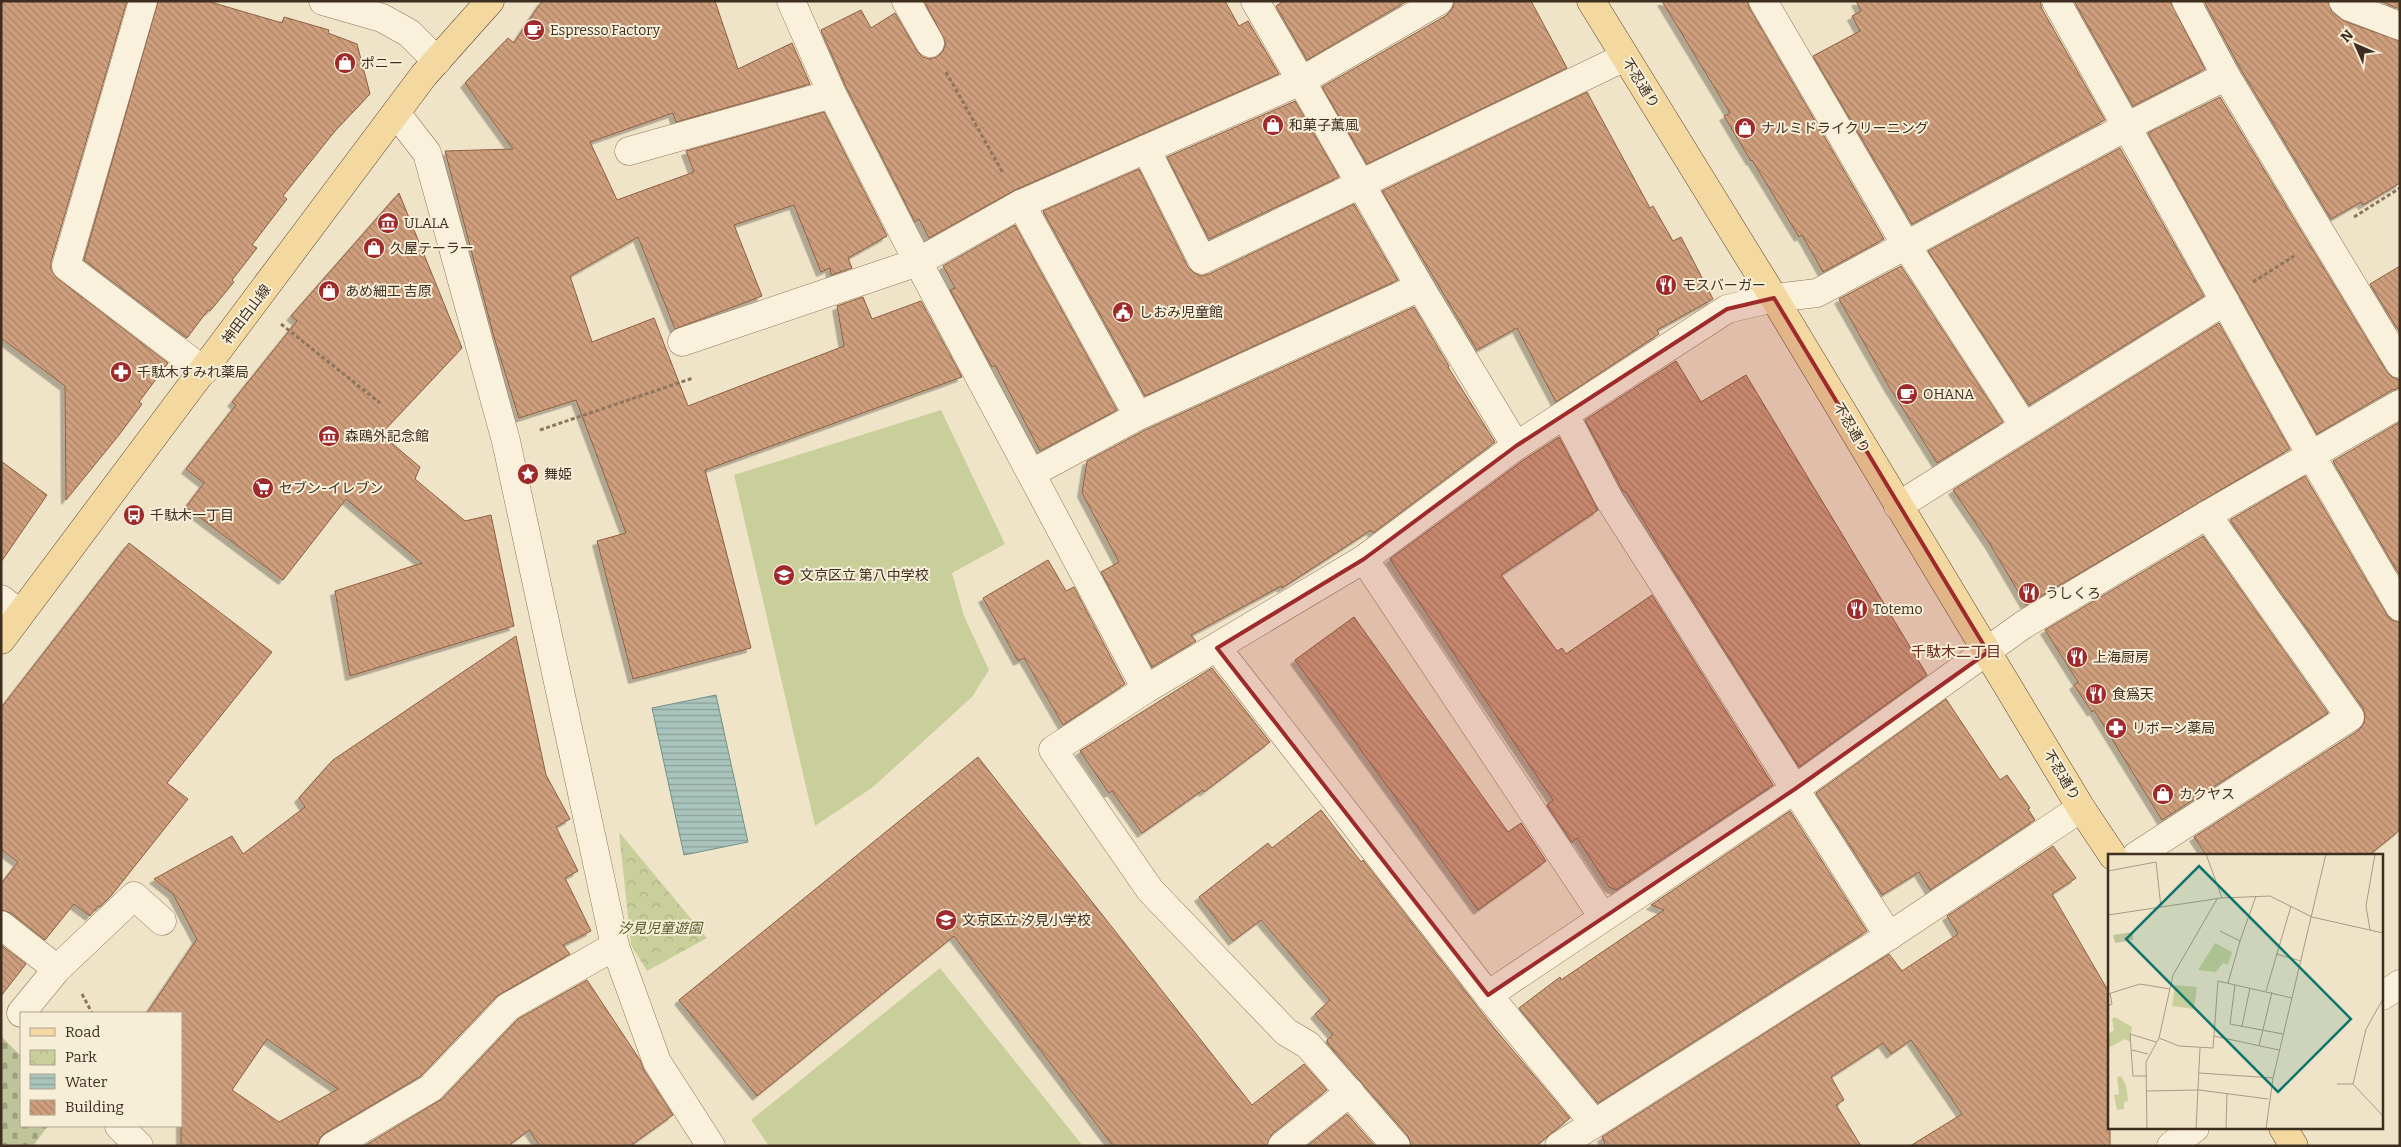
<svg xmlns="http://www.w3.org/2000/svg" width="2401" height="1147" viewBox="0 0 2401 1147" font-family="Bitter,'Noto Sans JP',serif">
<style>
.cemetery{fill:url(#cemetery-stones)}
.park{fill:url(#park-crowns)}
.pitch{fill:#c9cf9b}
.water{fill:url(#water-rules);stroke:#6f938a}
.building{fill:url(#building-back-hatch);stroke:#8d5f41;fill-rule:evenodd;filter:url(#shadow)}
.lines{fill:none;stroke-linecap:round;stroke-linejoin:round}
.minor-casing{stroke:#8d765c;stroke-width:29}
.major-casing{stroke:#5b4430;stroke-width:29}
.path{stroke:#8d765c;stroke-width:3;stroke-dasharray:4 2.5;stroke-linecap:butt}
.minor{stroke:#faf1dc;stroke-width:28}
.major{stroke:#f3d9a0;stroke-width:28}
.marked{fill:#9e2a2b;fill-opacity:0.2;stroke:#9e2a2b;stroke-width:4;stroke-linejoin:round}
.labels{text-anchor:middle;stroke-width:4;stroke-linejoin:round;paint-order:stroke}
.poi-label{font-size:14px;fill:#3d2e20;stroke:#f7eed8;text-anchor:start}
.street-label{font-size:14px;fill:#3d2e20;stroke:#f7eed8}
.park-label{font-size:14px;font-style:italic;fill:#4d5a26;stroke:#f7eed8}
.neighbourhood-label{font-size:15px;fill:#6b2e1e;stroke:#f7eed8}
.inset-road{fill:none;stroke:#a89b85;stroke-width:1}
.view{fill:#0f766e;fill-opacity:0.15;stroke:#0f766e;stroke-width:2.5}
.inset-edge{fill:none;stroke:#3d2e20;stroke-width:2.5}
</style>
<defs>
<pattern id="cemetery-stones" width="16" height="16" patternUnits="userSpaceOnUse" patternTransform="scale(1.25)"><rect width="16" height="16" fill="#bfc49a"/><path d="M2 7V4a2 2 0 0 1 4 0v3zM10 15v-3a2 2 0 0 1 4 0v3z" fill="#9ca07d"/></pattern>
<pattern id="park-crowns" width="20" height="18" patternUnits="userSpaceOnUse" patternTransform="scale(1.25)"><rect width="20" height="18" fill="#c9cf9b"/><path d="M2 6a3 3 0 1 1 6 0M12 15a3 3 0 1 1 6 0" fill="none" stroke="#aeb285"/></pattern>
<pattern id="water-rules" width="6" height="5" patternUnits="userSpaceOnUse" patternTransform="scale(1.25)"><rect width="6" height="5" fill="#a9c4bc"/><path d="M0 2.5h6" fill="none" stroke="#8ba098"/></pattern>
<pattern id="building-back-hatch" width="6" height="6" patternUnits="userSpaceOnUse" patternTransform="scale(1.25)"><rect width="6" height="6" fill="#cf9f7d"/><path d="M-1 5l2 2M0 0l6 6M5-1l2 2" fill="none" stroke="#a98266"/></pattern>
<filter id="shadow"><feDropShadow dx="-4.5" dy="4.5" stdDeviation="0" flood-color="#0004"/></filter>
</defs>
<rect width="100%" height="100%" fill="#f0e4c8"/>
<path class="cemetery" d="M1 1036 21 1056V1126H48L33 1146H1Z"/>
<path class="park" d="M619 832 707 938 647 971 631 945Z"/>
<g class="pitch">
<path d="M941 410 1005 544 952 573 964 616 989 670 972 697 873 787 815 826 734 475Z"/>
<path d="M940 968 1083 1146H769L751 1120Z"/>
</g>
<path class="water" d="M716 695 748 842 684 855 652 708Z"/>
<g class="building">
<path d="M1 1H127L51 262V270L57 278 168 363 139 402 142 404 119 435 66 500 65 386 1 338Z"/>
<path d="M158 1H207L282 23 284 17 329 30 328 33 357 44 370 94 335 131 283 196 287 199 252 245 257 248 232 280 234 282 210 311 208 310 187 338 84 260Z"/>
<path d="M542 1H715L738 69 792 43 810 84 676 122 673 113 590 142 617 200 694 172 686 151 824 112 887 236 848 258 852 268 831 275 830 268 821 272 794 205 734 225 762 296 675 329 638 237 570 276 592 342 654 318 688 406 844 346 837 306 863 297 872 319 921 301 962 377 705 470 751 648 633 679 597 541 626 533 576 400 519 418 494 337 445 151 513 149 465 83 508 38 514 43Z"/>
<path d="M924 1H1225L1239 26 1248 21 1279 74 1015 190 929 238 919 219 915 222 846 87 821 30 861 10 871 28 895 13 917 51 923 57 929 59 937 57 943 51 946 43Z"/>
<path d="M1284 1H1407L1307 60 1276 6Z"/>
<path d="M1455 1H1531L1567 68 1367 164 1322 87 1447 15 1452 9Z"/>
<path d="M1662 1H1747L1750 9 1884 239 1823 272 1802 235 1799 237 1752 160 1751 161 1724 116 1730 113Z"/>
<path d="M1856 1H2040L2042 9 2105 120 1912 224 1813 56 1860 31 1852 16 1861 11Z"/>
<path d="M2074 1H2170L2205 69 2133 106Z"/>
<path d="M2204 1H2328L2332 12 2344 21 2400 41V183L2363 205 2361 202 2331 219 2240 68Z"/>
<path d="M2379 1H2400V9Z"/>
<path d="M1587 92 1650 208 1653 206 1673 241 1681 237 1713 299 1657 330 1659 334 1556 402 1517 328 1477 350 1382 191Z"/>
<path d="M2220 97 2387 372 2392 377 2400 380V388L2392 390 2317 434 2148 133Z"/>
<path d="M1295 101 1339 177 1209 239 1167 157Z"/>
<path d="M2120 148 2204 296 2029 405 1928 251Z"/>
<path d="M1139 169 1188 267 1194 273 1201 276 1209 274 1354 204 1398 280 1145 396 1043 211Z"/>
<path d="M399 193 462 348 381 434 420 467 415 479 465 521 491 515 514 626 350 676 335 591 422 563 346 499 283 580 186 507 204 483 186 469 236 405 232 402 297 321 291 316Z"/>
<path d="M1015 225 1117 410 1040 451 995 365 992 367 950 290 955 288 943 266Z"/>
<path d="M1901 266 2003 422 1937 463 1888 385 1839 299Z"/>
<path d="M2400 266V333L2370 284Z"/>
<path d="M1414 307 1449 366 1448 367 1495 442 1373 533 1371 530 1282 588 1281 586 1191 635 1196 641 1152 667 1101 572 1119 562 1082 493 1087 461 1145 430Z"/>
<path d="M2219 323 2290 449 2026 605 1990 544 1953 490Z"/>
<path d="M1676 361 1701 402 1746 375 1927 675 1799 767 1667 560 1626 492 1623 491 1585 420Z"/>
<path d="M2400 422V576L2333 461Z"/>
<path d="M1559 437 1598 510 1501 575 1557 651 1562 648 1566 654 1652 595 1773 785 1616 890 1609 887 1577 838 1572 842 1547 805 1553 800 1390 559 1525 459Z"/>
<path d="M1 461 47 495 1 562Z"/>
<path d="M2305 476 2387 615 2392 620 2400 623V830L2368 856H2207L2194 837 2359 730 2364 723 2365 715 2363 708 2230 520Z"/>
<path d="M2203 536 2328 713 2162 820 2094 710 2092 712 2074 685 2078 682 2045 630Z"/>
<path d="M129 543 272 652 167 783 188 799 111 896 100 907 98 906 90 916 74 904 45 940 11 913 1 910V884L18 862 1 849V708Z"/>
<path d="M1048 560 1066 591 1074 587 1125 684 1063 725 1024 658 1018 661 983 598Z"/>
<path d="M1354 617 1508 832 1521 823 1546 861 1478 910 1295 660Z"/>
<path d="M516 636 546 775 570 819 556 827 578 871 565 878 591 931 563 945 570 954 497 996 421 1076 325 1133 320 1138 317 1146H181V1013H147L197 939 173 894 154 879 232 836 243 854 305 807 299 798 333 760ZM267 1039 338 1089 279 1122 232 1090Z"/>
<path d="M1212 668 1270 742 1204 792 1203 790 1142 833 1112 791 1109 793 1080 751Z"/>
<path d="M1946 699 2000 780 2007 775 2030 808 2028 809 2035 820 1930 890 1919 872 1882 895 1816 793Z"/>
<path d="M978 757 1252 1105 1304 1064 1327 1090 1272 1134 1267 1146H1113L954 936 757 1096 679 1000Z"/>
<path d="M1321 810 1361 862 1363 860 1494 1028 1570 1118 1536 1146H1411L1408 1136 1328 1044 1327 1040 1333 1035 1315 1014 1330 1000 1261 920 1233 941 1199 897 1268 843 1272 848Z"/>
<path d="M1790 811 1867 931 1598 1103 1519 1008 1560 977 1561 980 1664 910 1651 905Z"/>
<path d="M2053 846 2076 878 2052 894 2110 994V1146H1910L1962 1114 1911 1040 1891 1054 1883 1043 1831 1077 1844 1100 1836 1105 1861 1146H1606L1602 1137 1889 954 1902 971 1958 934 1947 916Z"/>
<path d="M1 945 26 964 1 996Z"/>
<path d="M587 980 640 1060 644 1070 673 1115 630 1146H540L529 1130 508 1146H364L442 1099 518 1019Z"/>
<path d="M1347 1114 1375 1146H1307Z"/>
</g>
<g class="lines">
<g class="minor-casing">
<g id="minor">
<path d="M143 1 66 266 204 371"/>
<path d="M323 1 382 18 409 33 437 61"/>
<path d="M906 1 930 43"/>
<path d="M1255 1 1420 287 1516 446"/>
<path d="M1763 1 1906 245 2024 426"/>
<path d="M2056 1 2311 455 2400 607"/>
<path d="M2186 1 2226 76 2400 364"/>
<path d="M2343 1 2350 7 2400 26"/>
<path d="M396 113 427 153 506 441 615 946 657 1062 711 1146"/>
<path d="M1146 149 1202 260 1625 57"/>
<path d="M629 151 832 94"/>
<path d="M1021 204 1138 416"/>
<path d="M682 342 918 262 832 94 791 1"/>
<path d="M1565 415 1609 499 1889 936"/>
<path d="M1032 473 1138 416 1420 287"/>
<path d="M1898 506 2225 301"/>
<path d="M1364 559 1603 917"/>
<path d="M1 599 20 614"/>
<path d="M1217 648 1488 995 1594 1123"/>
<path d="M1146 689 918 262 1021 204 1301 81 1439 1"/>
<path d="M2136 856 2350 717 2207 515"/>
<path d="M1 925 57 969"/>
<path d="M1488 995 1795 789 2023 625 2207 515 2400 404"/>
<path d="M2382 996 2400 984"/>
<path d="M21 1013 57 969 134 896 162 921"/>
<path d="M119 1126 139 1146"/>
<path d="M333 1146 431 1088 508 1007 615 946"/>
<path d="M1282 1146 1350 1092"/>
<path d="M1396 1146 1308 1045 1286 1032 1150 890 1053 750 1146 689 1364 559 1516 446 1727 309 1774 298 1817 293 2126 127 2226 76"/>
<path d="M1559 1146 1889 936 2081 808"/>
<path d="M2171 1146 2195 1128"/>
</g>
</g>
<g class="major-casing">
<g id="major">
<path d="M1591 1 1774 298 2081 808 2113 856"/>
<path d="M1 640 424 75 490 1"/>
<path d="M2283 1128 2294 1146"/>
</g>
</g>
<g class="path">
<path d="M946 72 1003 173"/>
<path d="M2354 217 2400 188"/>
<path d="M2253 282 2294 256"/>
<path d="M281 324 380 403"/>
<path d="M540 430 693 378"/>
<path d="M82 994 92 1013"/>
</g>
<use href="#minor" class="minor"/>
<use href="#major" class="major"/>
</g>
<path class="marked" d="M1774 298 1988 652 1795 789 1488 995 1217 648 1364 559 1516 446 1727 309Z"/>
<defs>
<g id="cafe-disc" transform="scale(1.125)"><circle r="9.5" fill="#9e2a2b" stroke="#f7eed8"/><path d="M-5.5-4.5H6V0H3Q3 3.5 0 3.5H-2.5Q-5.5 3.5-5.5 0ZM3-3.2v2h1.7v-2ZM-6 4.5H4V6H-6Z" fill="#fff"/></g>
<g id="shop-disc" transform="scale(1.125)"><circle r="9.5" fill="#9e2a2b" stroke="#f7eed8"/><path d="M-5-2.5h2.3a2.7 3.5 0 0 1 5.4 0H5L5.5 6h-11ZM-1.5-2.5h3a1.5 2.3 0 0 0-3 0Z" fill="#fff"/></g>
<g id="museum-disc" transform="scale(1.125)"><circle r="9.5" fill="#9e2a2b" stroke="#f7eed8"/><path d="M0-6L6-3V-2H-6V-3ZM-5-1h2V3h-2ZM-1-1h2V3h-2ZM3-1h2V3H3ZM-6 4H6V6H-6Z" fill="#fff"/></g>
<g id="restaurant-disc" transform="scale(1.125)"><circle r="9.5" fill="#9e2a2b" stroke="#f7eed8"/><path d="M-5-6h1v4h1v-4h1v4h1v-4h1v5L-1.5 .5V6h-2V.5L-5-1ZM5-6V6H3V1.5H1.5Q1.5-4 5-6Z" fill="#fff"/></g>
<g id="civic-disc" transform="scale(1.125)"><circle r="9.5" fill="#9e2a2b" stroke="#f7eed8"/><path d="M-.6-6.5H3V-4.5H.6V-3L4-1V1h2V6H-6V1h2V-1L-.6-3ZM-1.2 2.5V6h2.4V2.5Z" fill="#fff"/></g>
<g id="pharmacy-disc" transform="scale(1.125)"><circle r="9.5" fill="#9e2a2b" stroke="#f7eed8"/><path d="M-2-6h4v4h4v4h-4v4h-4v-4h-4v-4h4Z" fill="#fff"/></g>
<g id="sight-disc" transform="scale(1.125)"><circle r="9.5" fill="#9e2a2b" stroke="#f7eed8"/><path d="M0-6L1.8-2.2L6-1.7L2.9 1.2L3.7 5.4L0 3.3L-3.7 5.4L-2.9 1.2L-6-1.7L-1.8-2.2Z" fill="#fff"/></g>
<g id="supermarket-disc" transform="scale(1.125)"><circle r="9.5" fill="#9e2a2b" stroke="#f7eed8"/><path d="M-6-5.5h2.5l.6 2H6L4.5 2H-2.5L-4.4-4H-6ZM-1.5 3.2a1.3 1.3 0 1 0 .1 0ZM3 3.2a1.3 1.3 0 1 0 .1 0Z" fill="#fff"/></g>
<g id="bus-disc" transform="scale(1.125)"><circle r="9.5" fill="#9e2a2b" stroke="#f7eed8"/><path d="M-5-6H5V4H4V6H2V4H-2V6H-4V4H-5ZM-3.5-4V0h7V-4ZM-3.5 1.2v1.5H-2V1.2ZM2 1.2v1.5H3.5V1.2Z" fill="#fff"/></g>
<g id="school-disc" transform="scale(1.125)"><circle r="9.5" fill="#9e2a2b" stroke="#f7eed8"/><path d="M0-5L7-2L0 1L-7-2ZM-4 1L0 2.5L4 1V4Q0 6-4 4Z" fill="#fff"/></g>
</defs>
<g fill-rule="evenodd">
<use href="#cafe-disc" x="534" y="30"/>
<use href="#shop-disc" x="345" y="63"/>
<use href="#shop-disc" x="1273" y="125"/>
<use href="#shop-disc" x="1745" y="128"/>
<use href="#museum-disc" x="388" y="223"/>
<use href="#shop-disc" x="374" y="248"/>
<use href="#restaurant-disc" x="1666" y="285"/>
<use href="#shop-disc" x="329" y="291"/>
<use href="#civic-disc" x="1123" y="312"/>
<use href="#pharmacy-disc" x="121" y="372"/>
<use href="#cafe-disc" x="1907" y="394"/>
<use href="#museum-disc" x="329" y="436"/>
<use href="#sight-disc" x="528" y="474"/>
<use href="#supermarket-disc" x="263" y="488"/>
<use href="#bus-disc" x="134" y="515"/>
<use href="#school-disc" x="784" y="575"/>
<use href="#restaurant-disc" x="2029" y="593"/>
<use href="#restaurant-disc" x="1857" y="609"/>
<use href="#restaurant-disc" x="2077" y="657"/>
<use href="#restaurant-disc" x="2096" y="694"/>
<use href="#pharmacy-disc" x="2116" y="728"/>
<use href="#shop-disc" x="2163" y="794"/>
<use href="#school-disc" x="946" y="920"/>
</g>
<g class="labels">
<g class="poi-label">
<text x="550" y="35">Espresso Factory</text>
<text x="361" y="68">ポニー</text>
<text x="1289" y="130">和菓子薫風</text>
<text x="1761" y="133">ナルミドライクリーニング</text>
<text x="404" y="228">ULALA</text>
<text x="390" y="253">久屋テーラー</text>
<text x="1682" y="290">モスバーガー</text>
<text x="345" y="296">あめ細工 吉原</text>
<text x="1139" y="317">しおみ児童館</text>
<text x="137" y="377">千駄木すみれ薬局</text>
<text x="1923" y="399">OHANA</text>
<text x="345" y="441">森鴎外記念館</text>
<text x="544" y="479">舞姫</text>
<text x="279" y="493">セブン-イレブン</text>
<text x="150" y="520">千駄木一丁目</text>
<text x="800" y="580">文京区立 第八中学校</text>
<text x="2045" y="598">うしくろ</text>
<text x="1873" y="614">Totemo</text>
<text x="2093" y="662">上海厨房</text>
<text x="2112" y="699">食爲天</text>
<text x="2132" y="733">リボーン薬局</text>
<text x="2179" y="799">カクヤス</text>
<text x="962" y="925">文京区立 汐見小学校</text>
</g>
<g class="street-label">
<text transform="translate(1641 83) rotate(58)" y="5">不忍通り</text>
<text transform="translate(246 314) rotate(-53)" y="5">神田白山線</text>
<text transform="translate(1852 428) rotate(59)" y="5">不忍通り</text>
<text transform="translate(2062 775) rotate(59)" y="5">不忍通り</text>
</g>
<g class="park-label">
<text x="660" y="933">汐見児童遊園</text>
</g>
<g class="neighbourhood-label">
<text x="1956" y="657">千駄木二丁目</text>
</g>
</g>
<g transform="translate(2108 854)">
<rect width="275" height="275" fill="#f0e4c8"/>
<path d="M13 222 18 231 20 247 16 248V255L9 256 6 241 11 240 9 223Z" fill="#c9cf9b"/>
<path d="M25 78V86L7 89 5 81Z" fill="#bfc49a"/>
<path d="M7 163 24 173 22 188 17 185 0 194V180L6 176 4 165Z" fill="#c9cf9b"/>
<path d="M107 89 124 98 120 111 115 109 108 118 90 116ZM67 131 89 133 86 155 64 152Z" fill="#c9cf9b"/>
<path class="inset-road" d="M98 0 114 44M0 17 48 8 53 53M0 61 113 44 162 42 204 63 275 79M262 76 258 52 267 0M112 77 132 87 148 42M168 100 193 107M120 129 132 87M127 131 122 170 175 180M158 137 183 52M0 140 32 130 62 135M0 152 4 150 2 139M134 172 142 134M106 182 171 196M51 184 71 192 105 194 110 127 184 144M151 192 164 138M24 196 40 200M91 219 165 224M39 222H25L22 180 48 188M229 230H245M245 230 258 175 275 145M245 230 275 262M39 237 91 236 160 245M39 275 38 208 51 184 65 121 109 45M88 275 92 194M118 275 119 239M158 275 165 224 218 0"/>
<path class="view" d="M91 12 243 165 170 238 18 85Z"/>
<rect width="275" height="275" class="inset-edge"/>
</g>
<rect width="2401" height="1147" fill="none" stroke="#3d2e20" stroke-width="5"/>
<rect x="20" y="1012" width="162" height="115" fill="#f7eed8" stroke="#ada18e"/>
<rect x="30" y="1028" width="25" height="8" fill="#f3d9a0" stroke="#ada18e"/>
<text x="65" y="1037" font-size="15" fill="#3d2e20">Road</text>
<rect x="30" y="1050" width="25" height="15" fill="url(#park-crowns)" stroke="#ada18e"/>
<text x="65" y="1062" font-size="15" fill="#3d2e20">Park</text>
<rect x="30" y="1074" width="25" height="15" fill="url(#water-rules)" stroke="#ada18e"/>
<text x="65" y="1087" font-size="15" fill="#3d2e20">Water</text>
<rect x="30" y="1100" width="25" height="15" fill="url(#building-back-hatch)" stroke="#ada18e"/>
<text x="65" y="1112" font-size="15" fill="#3d2e20">Building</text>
<g transform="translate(2356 45) rotate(315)" stroke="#f7eed8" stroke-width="4" paint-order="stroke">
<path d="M0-4L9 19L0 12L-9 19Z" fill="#3d2e20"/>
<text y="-8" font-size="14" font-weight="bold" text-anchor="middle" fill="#3d2e20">N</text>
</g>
</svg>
